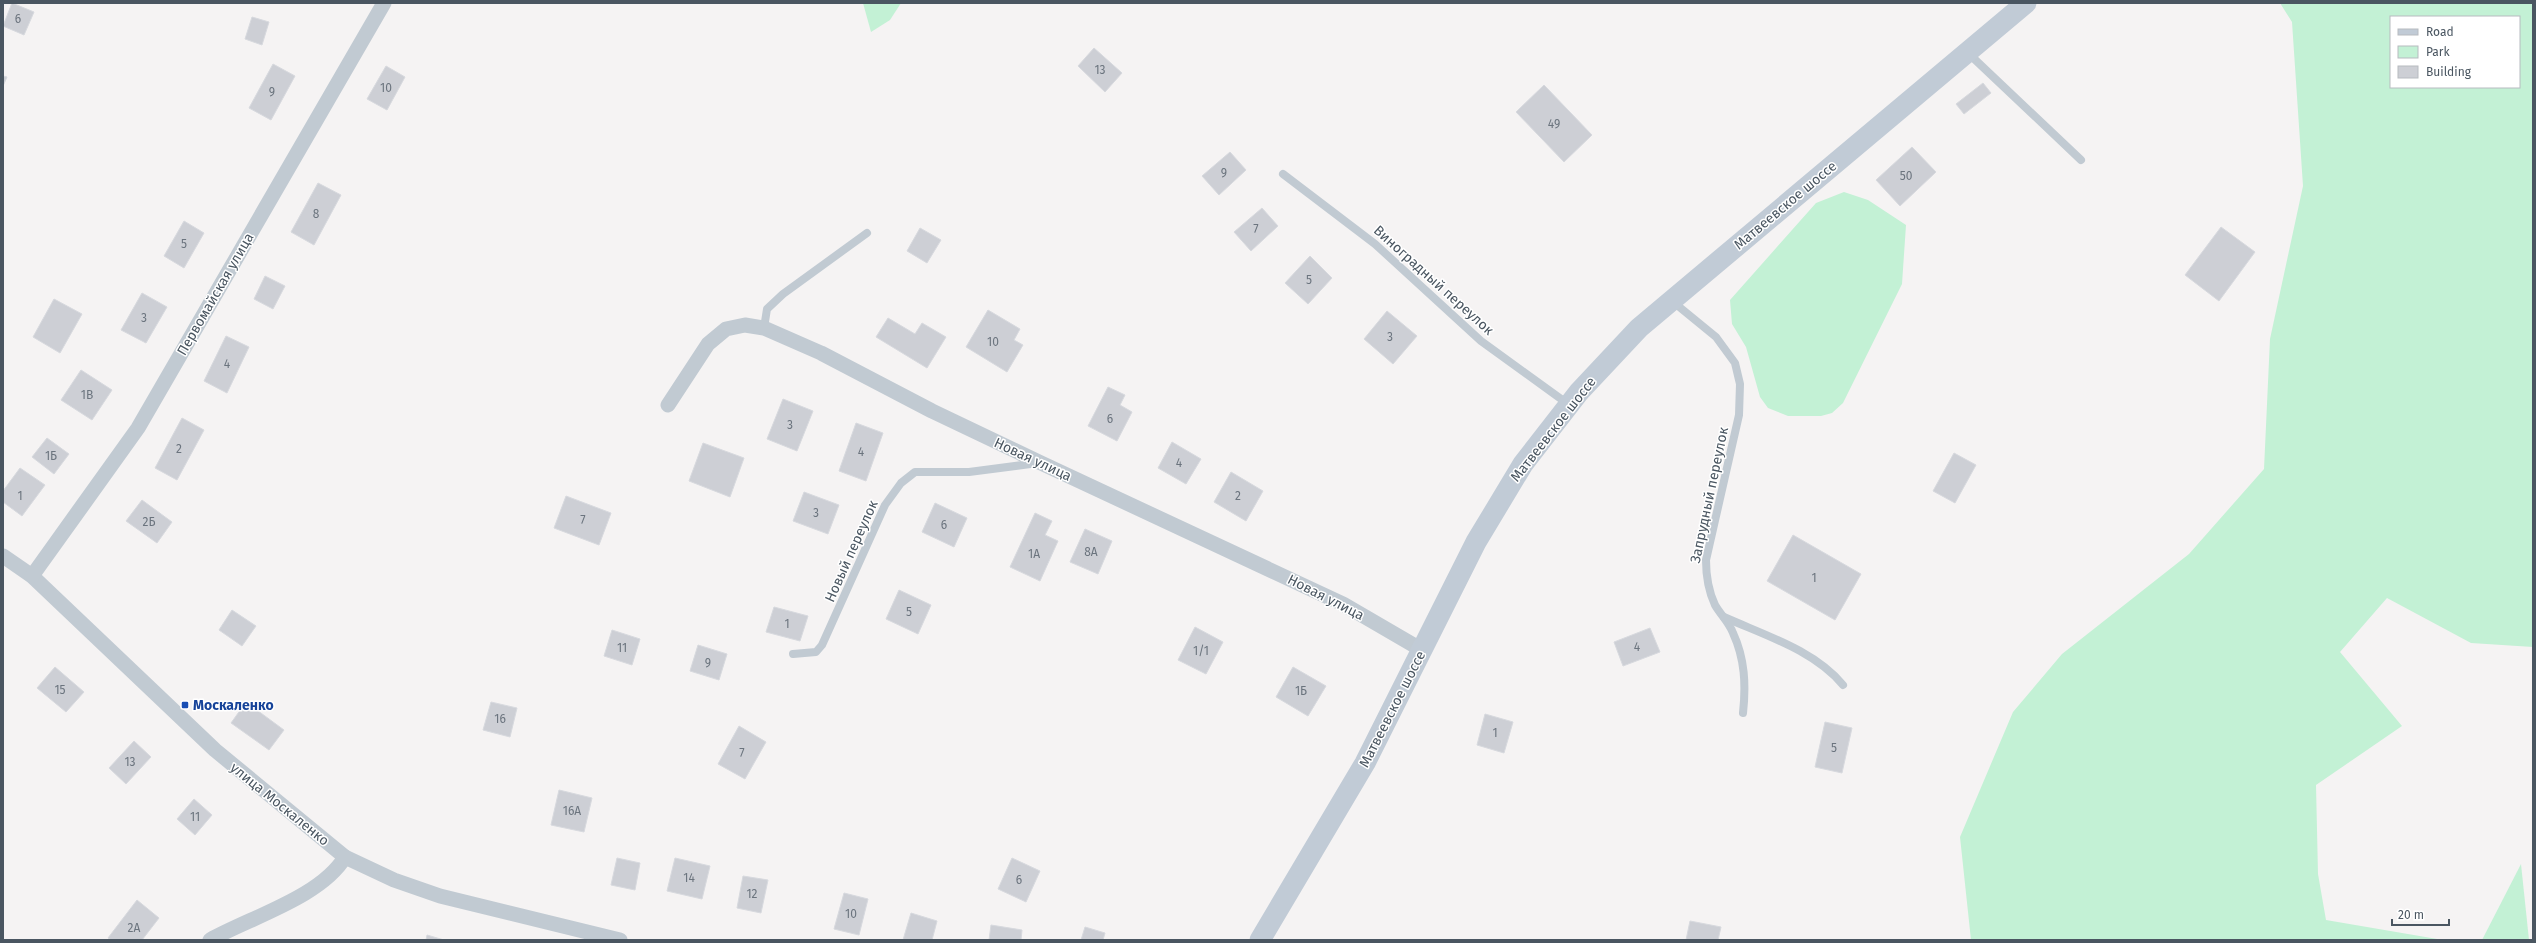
<svg xmlns="http://www.w3.org/2000/svg" width="2536" height="943" viewBox="0 0 2536 943" font-family="'Fira Sans',sans-serif">
<style>
.green{fill:#c3f1d5;fill-rule:evenodd}
.building{fill:#cdcfd5;stroke:#d7d9de}
.lines{fill:none;stroke-linecap:round;stroke-linejoin:round}
.lane{stroke:#c1cad2;stroke-width:8}
.street{stroke:#c1cad2;stroke-width:15}
.secondary{stroke:#c1cbd6;stroke-width:21}
.transit-dot{fill:#1a4fb4;stroke:#fff;stroke-width:1.5}
.labels{text-anchor:middle;stroke-width:3;stroke-linejoin:round;paint-order:stroke}
.number-label{font-size:12px;fill:#6b747e}
.street-label{font-size:14px;fill:#4a5661;stroke:#fff}
.transit-label{font-size:14px;font-weight:bold;fill:#164399;stroke:#fff;text-anchor:start}
</style>
<rect width="100%" height="100%" fill="#f5f3f3"/>
<g class="green">
<path d="M863 3H901L890 20 871 32Z"/>
<path d="M2280 3H2533V647L2471 643 2387 598 2340 652 2402 726 2316 785 2318 874 2326 920 2443 940H1971L1960 837 2013 712 2062 654 2189 554 2264 469 2270 339 2303 186 2292 22ZM2391 17H2519V87H2391Z"/>
<path d="M1844 192 1868 200 1906 225 1902 284 1843 403 1832 413 1821 416H1788L1768 408 1760 397 1746 347 1732 324 1730 300 1816 203Z"/>
<path d="M2521 864 2529 940H2482Z"/>
</g>
<g class="building">
<path d="M12 3 34 12 24 35 3 26Z"/>
<path d="M252 17 269 22 262 45 245 39Z"/>
<path d="M1094 48 1122 73 1105 92 1078 66Z"/>
<path d="M273 64 295 76 271 120 249 108Z"/>
<path d="M386 66 405 77 387 110 367 99Z"/>
<path d="M3 76 7 77 3 86Z"/>
<path d="M1983 83 1991 93 1964 114 1956 104Z"/>
<path d="M1544 85 1592 135 1564 162 1516 112Z"/>
<path d="M1912 147 1936 172 1900 206 1876 180Z"/>
<path d="M1230 152 1246 170 1219 195 1202 176Z"/>
<path d="M318 183 341 195 314 245 291 232Z"/>
<path d="M1262 208 1278 226 1251 251 1234 232Z"/>
<path d="M184 221 204 233 184 268 164 256Z"/>
<path d="M2221 227 2255 252 2219 301 2185 275Z"/>
<path d="M920 228 941 240 927 263 907 251Z"/>
<path d="M1310 256 1332 278 1308 304 1285 283Z"/>
<path d="M265 276 285 286 273 309 254 299Z"/>
<path d="M142 293 167 307 146 343 121 330Z"/>
<path d="M54 299 82 314 60 353 33 337Z"/>
<path d="M988 310 1020 329 1014 340 1023 345 1007 372 966 347Z"/>
<path d="M1387 311 1417 336 1393 364 1364 339Z"/>
<path d="M888 318 915 334 922 323 946 337 927 368 876 337Z"/>
<path d="M226 336 249 347 227 393 204 381Z"/>
<path d="M81 370 112 390 92 420 61 400Z"/>
<path d="M1108 387 1125 395 1120 405 1132 412 1117 441 1088 426Z"/>
<path d="M783 399 813 411 797 451 767 439Z"/>
<path d="M182 418 204 430 177 480 155 468Z"/>
<path d="M856 423 883 433 866 481 839 471Z"/>
<path d="M47 438 69 454 54 474 32 457Z"/>
<path d="M1172 442 1201 459 1186 484 1158 468Z"/>
<path d="M703 443 744 458 730 497 689 481Z"/>
<path d="M1954 453 1976 465 1955 503 1933 491Z"/>
<path d="M20 468 45 485 22 516 3 502V491Z"/>
<path d="M1231 472 1263 491 1246 521 1214 502Z"/>
<path d="M804 492 839 505 828 534 793 521Z"/>
<path d="M566 496 611 513 599 545 554 528Z"/>
<path d="M142 500 172 522 157 543 126 521Z"/>
<path d="M935 503 967 518 954 547 922 532Z"/>
<path d="M1035 513 1052 521 1045 535 1058 541 1040 581 1010 567Z"/>
<path d="M1085 529 1112 541 1098 574 1070 562Z"/>
<path d="M1793 535 1861 574 1835 620 1767 581Z"/>
<path d="M899 590 931 605 918 634 886 619Z"/>
<path d="M774 607 808 616 800 641 766 632Z"/>
<path d="M232 610 256 626 242 646 219 630Z"/>
<path d="M1195 627 1223 642 1206 674 1178 660Z"/>
<path d="M1650 628 1660 652 1623 666 1614 642Z"/>
<path d="M612 630 640 639 632 665 604 656Z"/>
<path d="M698 645 727 654 719 680 690 671Z"/>
<path d="M55 667 84 692 66 712 37 688Z"/>
<path d="M1293 667 1326 686 1308 716 1276 697Z"/>
<path d="M246 702 284 730 269 750 231 723Z"/>
<path d="M491 702 517 708 510 737 483 730Z"/>
<path d="M1485 714 1513 722 1504 753 1477 745Z"/>
<path d="M1825 722 1852 728 1842 773 1815 767Z"/>
<path d="M739 726 766 742 745 779 718 764Z"/>
<path d="M134 741 151 757 126 784 109 768Z"/>
<path d="M559 790 592 798 584 832 551 825Z"/>
<path d="M194 799 212 815 195 835 177 819Z"/>
<path d="M617 858 640 863 635 890 611 885Z"/>
<path d="M675 858 710 866 702 899 667 891Z"/>
<path d="M1012 858 1040 871 1026 902 998 889Z"/>
<path d="M743 876 768 880 761 913 737 908Z"/>
<path d="M844 893 868 899 859 935 834 929Z"/>
<path d="M137 900 159 918 142 940H111L108 938Z"/>
<path d="M911 913 937 921 932 940H903Z"/>
<path d="M1690 921 1721 927 1718 940H1686Z"/>
<path d="M991 925 1022 930 1021 940H989Z"/>
<path d="M1085 927 1105 933 1103 940H1081Z"/>
<path d="M427 935 444 940H426Z"/>
</g>
<g class="lines">
<g class="lane">
<path d="M1968 53 2081 160"/>
<path d="M1283 174 1375 244 1481 341 1568 404"/>
<path d="M1672 301 1716 337 1735 363 1740 384 1739 415 1706 560C1706 576 1708 590 1715 605 1720 614 1729 622 1733 633 1745 659 1746 685 1743 713"/>
<path d="M764 328 767 309 783 294 867 233"/>
<path d="M1724 617C1764 635 1814 650 1843 685"/>
<path d="M793 654 816 652 822 645 885 505 901 483 915 472H969L1038 463"/>
</g>
<g class="street">
<path d="M668 405 708 344 726 329 745 325 764 328 821 353 932 411 1041 463 1343 604 1422 650"/>
<path d="M3 556 32 576 215 750 345 857 394 880 440 896 620 940"/>
<path d="M32 576 138 428 384 3"/>
<path d="M210 940C251 917 321 897 345 857"/>
</g>
<path class="secondary" d="M1260 940 1365 763 1476 542 1523 464 1579 392 1639 328 2026 3"/>
</g>
<rect class="transit-dot" x="181" y="701" width="8" height="8" rx="2"/>
<g class="labels">
<g class="number-label">
<text x="18" y="23">6</text>
<text x="1100" y="74">13</text>
<text x="386" y="92">10</text>
<text x="272" y="96">9</text>
<text x="1554" y="128">49</text>
<text x="1224" y="177">9</text>
<text x="1906" y="180">50</text>
<text x="316" y="218">8</text>
<text x="1256" y="233">7</text>
<text x="184" y="248">5</text>
<text x="1309" y="284">5</text>
<text x="144" y="322">3</text>
<text x="1390" y="341">3</text>
<text x="993" y="346">10</text>
<text x="227" y="368">4</text>
<text x="87" y="399">1В</text>
<text x="1110" y="423">6</text>
<text x="790" y="429">3</text>
<text x="179" y="453">2</text>
<text x="861" y="456">4</text>
<text x="51" y="460">1Б</text>
<text x="1179" y="467">4</text>
<text x="20" y="500">1</text>
<text x="1238" y="500">2</text>
<text x="816" y="517">3</text>
<text x="583" y="524">7</text>
<text x="149" y="526">2Б</text>
<text x="944" y="529">6</text>
<text x="1091" y="556">8А</text>
<text x="1034" y="558">1А</text>
<text x="1814" y="582">1</text>
<text x="909" y="616">5</text>
<text x="787" y="628">1</text>
<text x="1637" y="651">4</text>
<text x="622" y="652">11</text>
<text x="1201" y="655">1/1</text>
<text x="708" y="667">9</text>
<text x="60" y="694">15</text>
<text x="1301" y="695">1Б</text>
<text x="500" y="723">16</text>
<text x="1495" y="737">1</text>
<text x="1834" y="752">5</text>
<text x="742" y="757">7</text>
<text x="130" y="766">13</text>
<text x="572" y="815">16А</text>
<text x="195" y="821">11</text>
<text x="689" y="882">14</text>
<text x="1019" y="884">6</text>
<text x="752" y="898">12</text>
<text x="851" y="918">10</text>
<text x="134" y="932">2А</text>
</g>
<g class="street-label">
<text transform="translate(1785 205) rotate(-40)" y="5">Матвеевское шоссе</text>
<text transform="translate(1434 280) rotate(42)" y="5">Виноградный переулок</text>
<text transform="translate(215 294) rotate(-60)" y="5">Первомайская улица</text>
<text transform="translate(1553 429) rotate(-52)" y="5">Матвеевское шоссе</text>
<text transform="translate(1033 459) rotate(25)" y="5">Новая улица</text>
<text transform="translate(1709 495) rotate(-78)" y="5">Запрудный переулок</text>
<text transform="translate(851 551) rotate(-66)" y="5">Новый переулок</text>
<text transform="translate(1326 597) rotate(27)" y="5">Новая улица</text>
<text transform="translate(1392 709) rotate(-63)" y="5">Матвеевское шоссе</text>
<text transform="translate(280 804) rotate(39)" y="5">улица Москаленко</text>
</g>
<g class="transit-label">
<text x="193" y="710">Москаленко</text>
</g>
</g>
<rect width="2536" height="943" fill="none" stroke="#4a5661" stroke-width="8"/>
<rect x="2390" y="16" width="130" height="72" fill="#ffffff" stroke="#b7bbc0"/>
<rect x="2398" y="29" width="20" height="6" fill="#c1cbd6" stroke="#b7bbc0"/>
<text x="2426" y="36" font-size="12" fill="#4a5661">Road</text>
<rect x="2398" y="46" width="20" height="12" fill="#c3f1d5" stroke="#b7bbc0"/>
<text x="2426" y="56" font-size="12" fill="#4a5661">Park</text>
<rect x="2398" y="66" width="20" height="12" fill="#cdcfd5" stroke="#b7bbc0"/>
<text x="2426" y="76" font-size="12" fill="#4a5661">Building</text>
<path d="M2392 919v6h57v-6" fill="none" stroke="#4a5661" stroke-width="2"/>
<text x="2398" y="919" font-size="12" fill="#4a5661" stroke="#ffffff" stroke-width="3" paint-order="stroke">20 m</text>
</svg>
